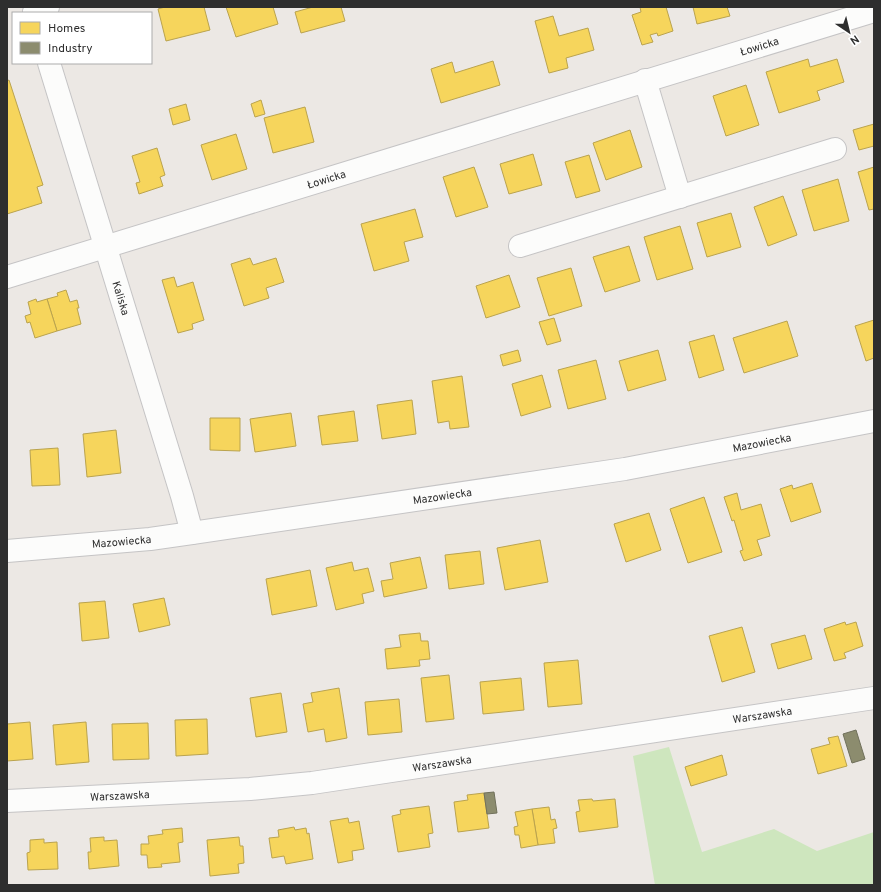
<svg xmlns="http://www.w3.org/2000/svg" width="881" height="892" viewBox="0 0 881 892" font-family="Overpass,sans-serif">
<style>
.green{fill:#cee6be}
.homes{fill:#f6d55c;stroke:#baa34e}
.industry{fill:#8c8c6e;stroke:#70705b}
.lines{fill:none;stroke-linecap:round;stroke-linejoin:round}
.minor-casing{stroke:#c5c4c5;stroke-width:24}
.minor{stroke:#fcfcfb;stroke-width:22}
.labels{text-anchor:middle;stroke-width:4;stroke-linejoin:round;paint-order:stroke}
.street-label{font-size:11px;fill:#2e2e2e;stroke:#fff}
</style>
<rect width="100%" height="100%" fill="#ece8e4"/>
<path class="green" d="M669 747 702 852 774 829 817 851 874 832V885H655L633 756Z"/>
<g class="homes">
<path d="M165 7H204L210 30 166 41 158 9Z"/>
<path d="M226 7H273L278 24 236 37Z"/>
<path d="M313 7H341L345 21 301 33 295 12Z"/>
<path d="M640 7H666L673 31 658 36 657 33 650 35 653 42 642 45 632 15 641 12Z"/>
<path d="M693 7H727L730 16 697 24Z"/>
<path d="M553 16 559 36 588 28 594 50 566 58 568 68 549 73 535 21Z"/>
<path d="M808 59 810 67 837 59 844 82 817 91 820 100 779 113 766 72Z"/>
<path d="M493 61 500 85 441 103 431 69 452 62 455 73Z"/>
<path d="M9 80 43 185 37 187 42 203 7 214V81Z"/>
<path d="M746 85 759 125 726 136 713 96Z"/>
<path d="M261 100 265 114 255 117 251 104Z"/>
<path d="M186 104 190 120 173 125 169 109Z"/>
<path d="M305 107 314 142 273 153 264 118Z"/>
<path d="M874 124V146L859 150 853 130Z"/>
<path d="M630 130 642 167 606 180 593 143Z"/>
<path d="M236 134 247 169 212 180 201 145Z"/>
<path d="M157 148 165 175 160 177 163 186 139 194 136 183 140 182 132 156Z"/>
<path d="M533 154 542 185 509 194 500 164Z"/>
<path d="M589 155 600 191 576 198 565 162Z"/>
<path d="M474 167 488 207 456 217 443 177Z"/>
<path d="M874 167V209L869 210 858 172Z"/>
<path d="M838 179 849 221 814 231 802 190Z"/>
<path d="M783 196 797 235 768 246 754 207Z"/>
<path d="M415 209 423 237 404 242 409 261 374 271 361 224Z"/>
<path d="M731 213 741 247 707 257 697 223Z"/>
<path d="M680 226 693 269 657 280 644 237Z"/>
<path d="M629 246 640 281 605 292 593 257Z"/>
<path d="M250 258 253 265 276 258 284 282 266 288 269 298 244 306 231 264Z"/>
<path d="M571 268 582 306 549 316 537 278Z"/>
<path d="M509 275 520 307 486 318 476 286Z"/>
<path d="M174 277 177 287 193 282 204 320 192 324 193 329 178 333 162 280Z"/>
<path d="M66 290 70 302 77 300 79 308H77L81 324 57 331 47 299 58 296 57 293Z"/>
<path d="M36 299 37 302 47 299 57 331 35 338 30 322 27 323 25 316 31 314 28 302Z"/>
<path d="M554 318 561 341 547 345 539 322Z"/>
<path d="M874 320V358L866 361 855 326Z"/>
<path d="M787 321 798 356 744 373 733 338Z"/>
<path d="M714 335 724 370 699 378 689 342Z"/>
<path d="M518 350 521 361 503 366 500 355Z"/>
<path d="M658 350 666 380 628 391 619 361Z"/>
<path d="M596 360 606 399 568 409 558 370Z"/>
<path d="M542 375 551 407 521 416 512 384Z"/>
<path d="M462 376 469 427 450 429 449 421 438 423 432 381Z"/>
<path d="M412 400 416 434 382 439 377 405Z"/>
<path d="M354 411 358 441 322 445 318 416Z"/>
<path d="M291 413 296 446 255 452 250 419Z"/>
<path d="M210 418H240V451L210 450Z"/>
<path d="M116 430 121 473 87 477 83 434Z"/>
<path d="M58 448 60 485 32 486 30 450Z"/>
<path d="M812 483 821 512 791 522 780 489 792 485 793 489Z"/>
<path d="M737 493 741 510 761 504 770 536 757 540 762 555 744 561 740 551 743 550 734 520 732 521 724 497Z"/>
<path d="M704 497 722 552 688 563 670 509Z"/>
<path d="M649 513 661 550 626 562 614 524Z"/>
<path d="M540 540 548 582 505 590 497 548Z"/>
<path d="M480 551 484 584 449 589 445 555Z"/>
<path d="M420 557 427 588 384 597 381 581 393 579 390 563Z"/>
<path d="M352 562 354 571 368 568 374 591 362 594 364 603 336 610 326 568Z"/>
<path d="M310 570 317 606 272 615 266 579Z"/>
<path d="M164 598 170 625 139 632 133 604Z"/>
<path d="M105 601 109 638 82 641 79 603Z"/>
<path d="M845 622 846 625 856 622 863 646 844 653 846 658 834 661 824 629Z"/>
<path d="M742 627 755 672 722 682 709 636Z"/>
<path d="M420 633 421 641H428L430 659 419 660 420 666 387 669 385 649 401 647 399 635Z"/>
<path d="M805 635 812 659 778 669 771 644Z"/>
<path d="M578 660 582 704 548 707 544 663Z"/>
<path d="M449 675 454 719 426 722 421 678Z"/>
<path d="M521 678 524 710 483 714 480 682Z"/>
<path d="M339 688 347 738 326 742 324 729 308 732 303 704 313 702 311 693Z"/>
<path d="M281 693 287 732 256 737 250 698Z"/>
<path d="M399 699 402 732 368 735 365 702Z"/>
<path d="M207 719 208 754 176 756 175 720Z"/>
<path d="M30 722 33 759 7 761V724Z"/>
<path d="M86 722 89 762 56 765 53 725Z"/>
<path d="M148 723 149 759 113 760 112 724Z"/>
<path d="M838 736 847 766 818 774 811 749 830 744 828 738Z"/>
<path d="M722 755 727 775 691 786 685 767Z"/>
<path d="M484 793 489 828 458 832 454 802 468 800 467 795Z"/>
<path d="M592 799 593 801 615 799 618 827 579 832 576 812 580 811 578 800Z"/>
<path d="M429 806 433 833 428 834 430 847 398 852 392 816 401 814 400 810Z"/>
<path d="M549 807 551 820 555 819 557 828 553 829 555 843 538 845 532 809Z"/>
<path d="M532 809 538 845 521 848 519 835H515L514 827 518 826 515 812Z"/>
<path d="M348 818 349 823 359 821 364 849 352 851 353 860 338 863 330 821Z"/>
<path d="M294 827 295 830 306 828 307 834 309 833 313 859 286 864 284 856 272 858 269 838 279 837 278 830Z"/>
<path d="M182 828 183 842 178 843 180 862 161 864 162 867 148 868 147 855H141V844H149L148 836 163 834 162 830Z"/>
<path d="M104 837V841L117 840 119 866 89 869 88 852H91L90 838Z"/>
<path d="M239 837 240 846H243L244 863 238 864 239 873 210 876 207 840Z"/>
<path d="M44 839V843L57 842 58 869 28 870 27 853 30 852V840Z"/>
</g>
<g class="industry">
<path d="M856 730 865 759 852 763 843 734Z"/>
<path d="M494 792 497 813 487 814 484 793Z"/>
</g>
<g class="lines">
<g class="minor-casing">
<g id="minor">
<path d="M34 12 48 7"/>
<path id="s1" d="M49 63 182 496 192 533"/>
<path d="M645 80 680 197"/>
<path d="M520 246 835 149"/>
<path id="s2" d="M7 277 874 11"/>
<path id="s3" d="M7 551 150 539 192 533 625 469 874 421"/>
<path id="s4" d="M7 801 250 789 312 783 874 698"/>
</g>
</g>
<use href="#minor" class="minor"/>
</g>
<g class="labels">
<g class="street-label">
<text dy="4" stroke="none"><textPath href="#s2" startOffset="787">Łowicka</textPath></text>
<text dy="4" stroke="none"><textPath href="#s2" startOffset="334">Łowicka</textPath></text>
<text dy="4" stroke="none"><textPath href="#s1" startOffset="246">Kaliska</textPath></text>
<text dy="4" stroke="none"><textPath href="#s3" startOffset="763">Mazowiecka</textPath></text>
<text dy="4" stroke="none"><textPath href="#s3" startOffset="439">Mazowiecka</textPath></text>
<text dy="4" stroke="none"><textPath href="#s3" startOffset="115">Mazowiecka</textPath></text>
<text dy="4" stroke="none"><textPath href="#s4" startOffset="761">Warszawska</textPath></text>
<text dy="4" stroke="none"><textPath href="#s4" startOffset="437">Warszawska</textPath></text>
<text dy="4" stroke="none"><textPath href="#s4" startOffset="113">Warszawska</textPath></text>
</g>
</g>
<rect width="881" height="892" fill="none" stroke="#2e2e2e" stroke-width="16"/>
<rect x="12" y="12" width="140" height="52" fill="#ffffff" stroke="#ababab"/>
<rect x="20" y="22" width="20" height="12" fill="#f6d55c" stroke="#ababab"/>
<text x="48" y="32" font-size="12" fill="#2e2e2e">Homes</text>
<rect x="20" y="42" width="20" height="12" fill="#8c8c6e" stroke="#ababab"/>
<text x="48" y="52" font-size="12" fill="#2e2e2e">Industry</text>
<g transform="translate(849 32) rotate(145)" stroke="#ffffff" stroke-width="3" paint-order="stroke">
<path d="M0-3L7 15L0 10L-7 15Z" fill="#2e2e2e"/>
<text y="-6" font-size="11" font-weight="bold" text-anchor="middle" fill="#2e2e2e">N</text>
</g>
</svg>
